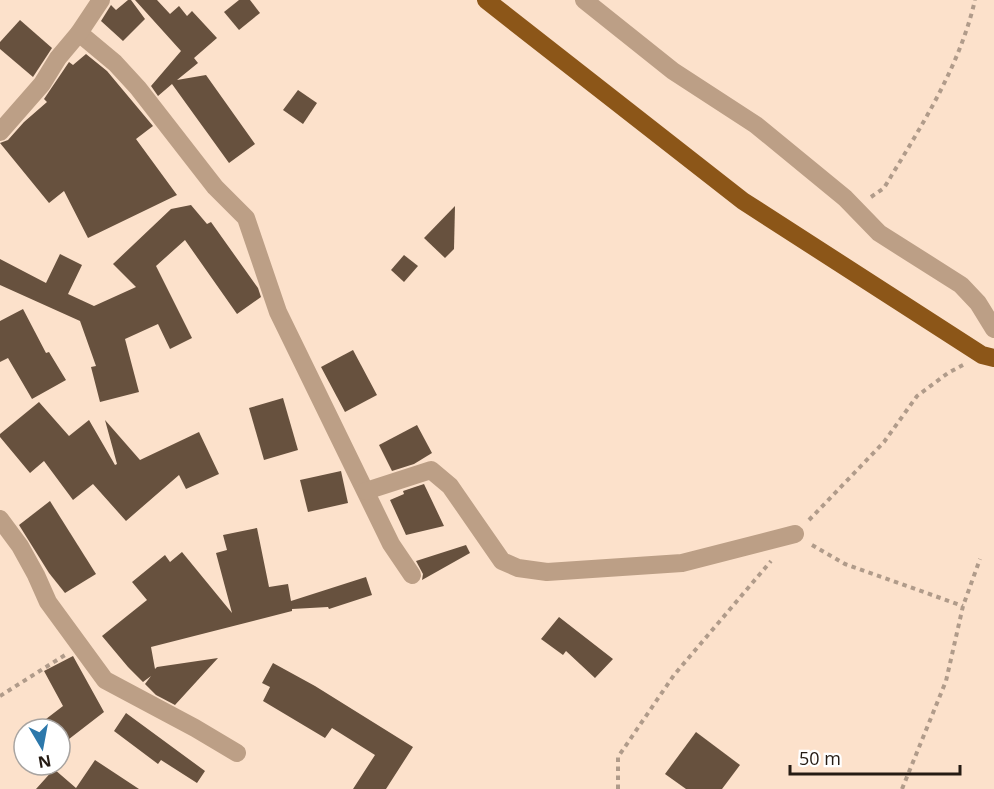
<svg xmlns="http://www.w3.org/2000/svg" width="994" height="789" viewBox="0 0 994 789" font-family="'Open Sans',sans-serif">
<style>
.building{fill:#67513e}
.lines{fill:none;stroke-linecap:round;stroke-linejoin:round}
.path{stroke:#b09b8a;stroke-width:4;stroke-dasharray:4.5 4.5;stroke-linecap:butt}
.minor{stroke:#bc9f86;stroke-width:18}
.trunk{stroke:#8c5618;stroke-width:18}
</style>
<rect width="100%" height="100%" fill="#fce1cb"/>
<g class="building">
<path d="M128 0H131L145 19 123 41 101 21 111 5 116 10Z"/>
<path d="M135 0H157L170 14 179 6 187 16 192 11 217 38 194 58 198 63 177 80 206 75 255 144 229 163 172 84 158 96 151 86 181 51Z"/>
<path d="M239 0H250L260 13 239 30 224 12Z"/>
<path d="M20 20 52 48 33 77 0 49V42Z"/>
<path d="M86 54 107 71 153 126 136 139 177 195 88 238 64 191 49 203 0 143 8 140 24 122 47 102 44 99 69 62 73 65Z"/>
<path d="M298 90 317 103 303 124 283 110Z"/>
<path d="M191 205 207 224 211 222 258 288 261 297 237 314 185 240 156 266 192 338 170 349 158 324 125 339 139 392 100 402 91 367 96 366 80 321 0 285V259L46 283 60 254 82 265 68 294 94 306 136 287 113 264 171 209Z"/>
<path d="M455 206 454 249 445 258 424 238Z"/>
<path d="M404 255 418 266 404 282 391 270Z"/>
<path d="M23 309 46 353 49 352 66 380 32 399 8 358 0 362V321Z"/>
<path d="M353 350 377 395 345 412 321 367Z"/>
<path d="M283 398 298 450 264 460 249 408Z"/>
<path d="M39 402 69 436 89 420 115 465 117 464 105 420 140 460 199 432 219 474 186 489 179 475 126 521 93 484 73 500 44 461 30 473 0 437V434Z"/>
<path d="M417 425 432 453 414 464 392 471 379 445Z"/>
<path d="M341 471 348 503 308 512 300 480Z"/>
<path d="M424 484 444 526 406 535 390 500 404 494 403 491Z"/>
<path d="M50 501 96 574 65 593 49 573 19 525Z"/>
<path d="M257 528 269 587 288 584 291 601 366 577 372 595 329 609 328 607 292 609V611L151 647 155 669 157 667 218 658 175 705 156 695 145 684 151 676 143 682 128 667 102 636 147 600 132 582 165 555 170 562 182 552 232 613 216 553 227 550 223 535Z"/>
<path d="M466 545 470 553 422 580 423 574 416 561Z"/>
<path d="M559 617 613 659 595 678 566 651 563 655 541 639Z"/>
<path d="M73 656 104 712 60 746V729H33L63 706 44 671Z"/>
<path d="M273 663 315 686 413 747 386 789H353L375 755 332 728 325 738 263 701 270 687 262 683Z"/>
<path d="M126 713 205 771 197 783 161 760 158 764 114 731Z"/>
<path d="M696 732 740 765 722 789H686L665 774Z"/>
<path d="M95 760 139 789H36L54 769 76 788Z"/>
</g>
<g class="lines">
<g class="path">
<path d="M871 197 884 188C920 128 959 69 975 0"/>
<path d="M809 520 884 442 917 396 948 373 963 365"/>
<path d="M812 545 845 564 963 606"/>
<path d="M0 696 65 655"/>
<path d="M618 789V757L674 675 771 561"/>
<path d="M902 789 946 681 963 606 980 559"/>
</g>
<g class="minor">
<path d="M584 0 673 71 756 125 845 198 879 233 961 285 978 303 994 329"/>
<path d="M79 33 115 63 138 88 215 187 246 218 278 312 391 544 412 575"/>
<path d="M0 132 42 84 58 58 79 33 101 0"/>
<path d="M366 491 431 470 450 486 502 561 518 568 547 572 682 563 795 534"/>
<path d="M0 519 20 546 36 575 48 602 105 680 195 728 237 753"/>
</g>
<path class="trunk" d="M486 0 743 201 982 355 994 358"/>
</g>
<g transform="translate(42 747) rotate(170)"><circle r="28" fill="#ffffff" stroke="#a8a4a1" stroke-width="1.5"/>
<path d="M0-4.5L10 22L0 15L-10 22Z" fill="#2c78ab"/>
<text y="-9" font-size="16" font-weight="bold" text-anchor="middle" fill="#251b13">N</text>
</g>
<path d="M790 765v9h170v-9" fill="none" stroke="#251b13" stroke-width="3"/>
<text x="799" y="765" font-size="18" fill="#251b13" stroke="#ffffff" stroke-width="4.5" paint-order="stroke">50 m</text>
</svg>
